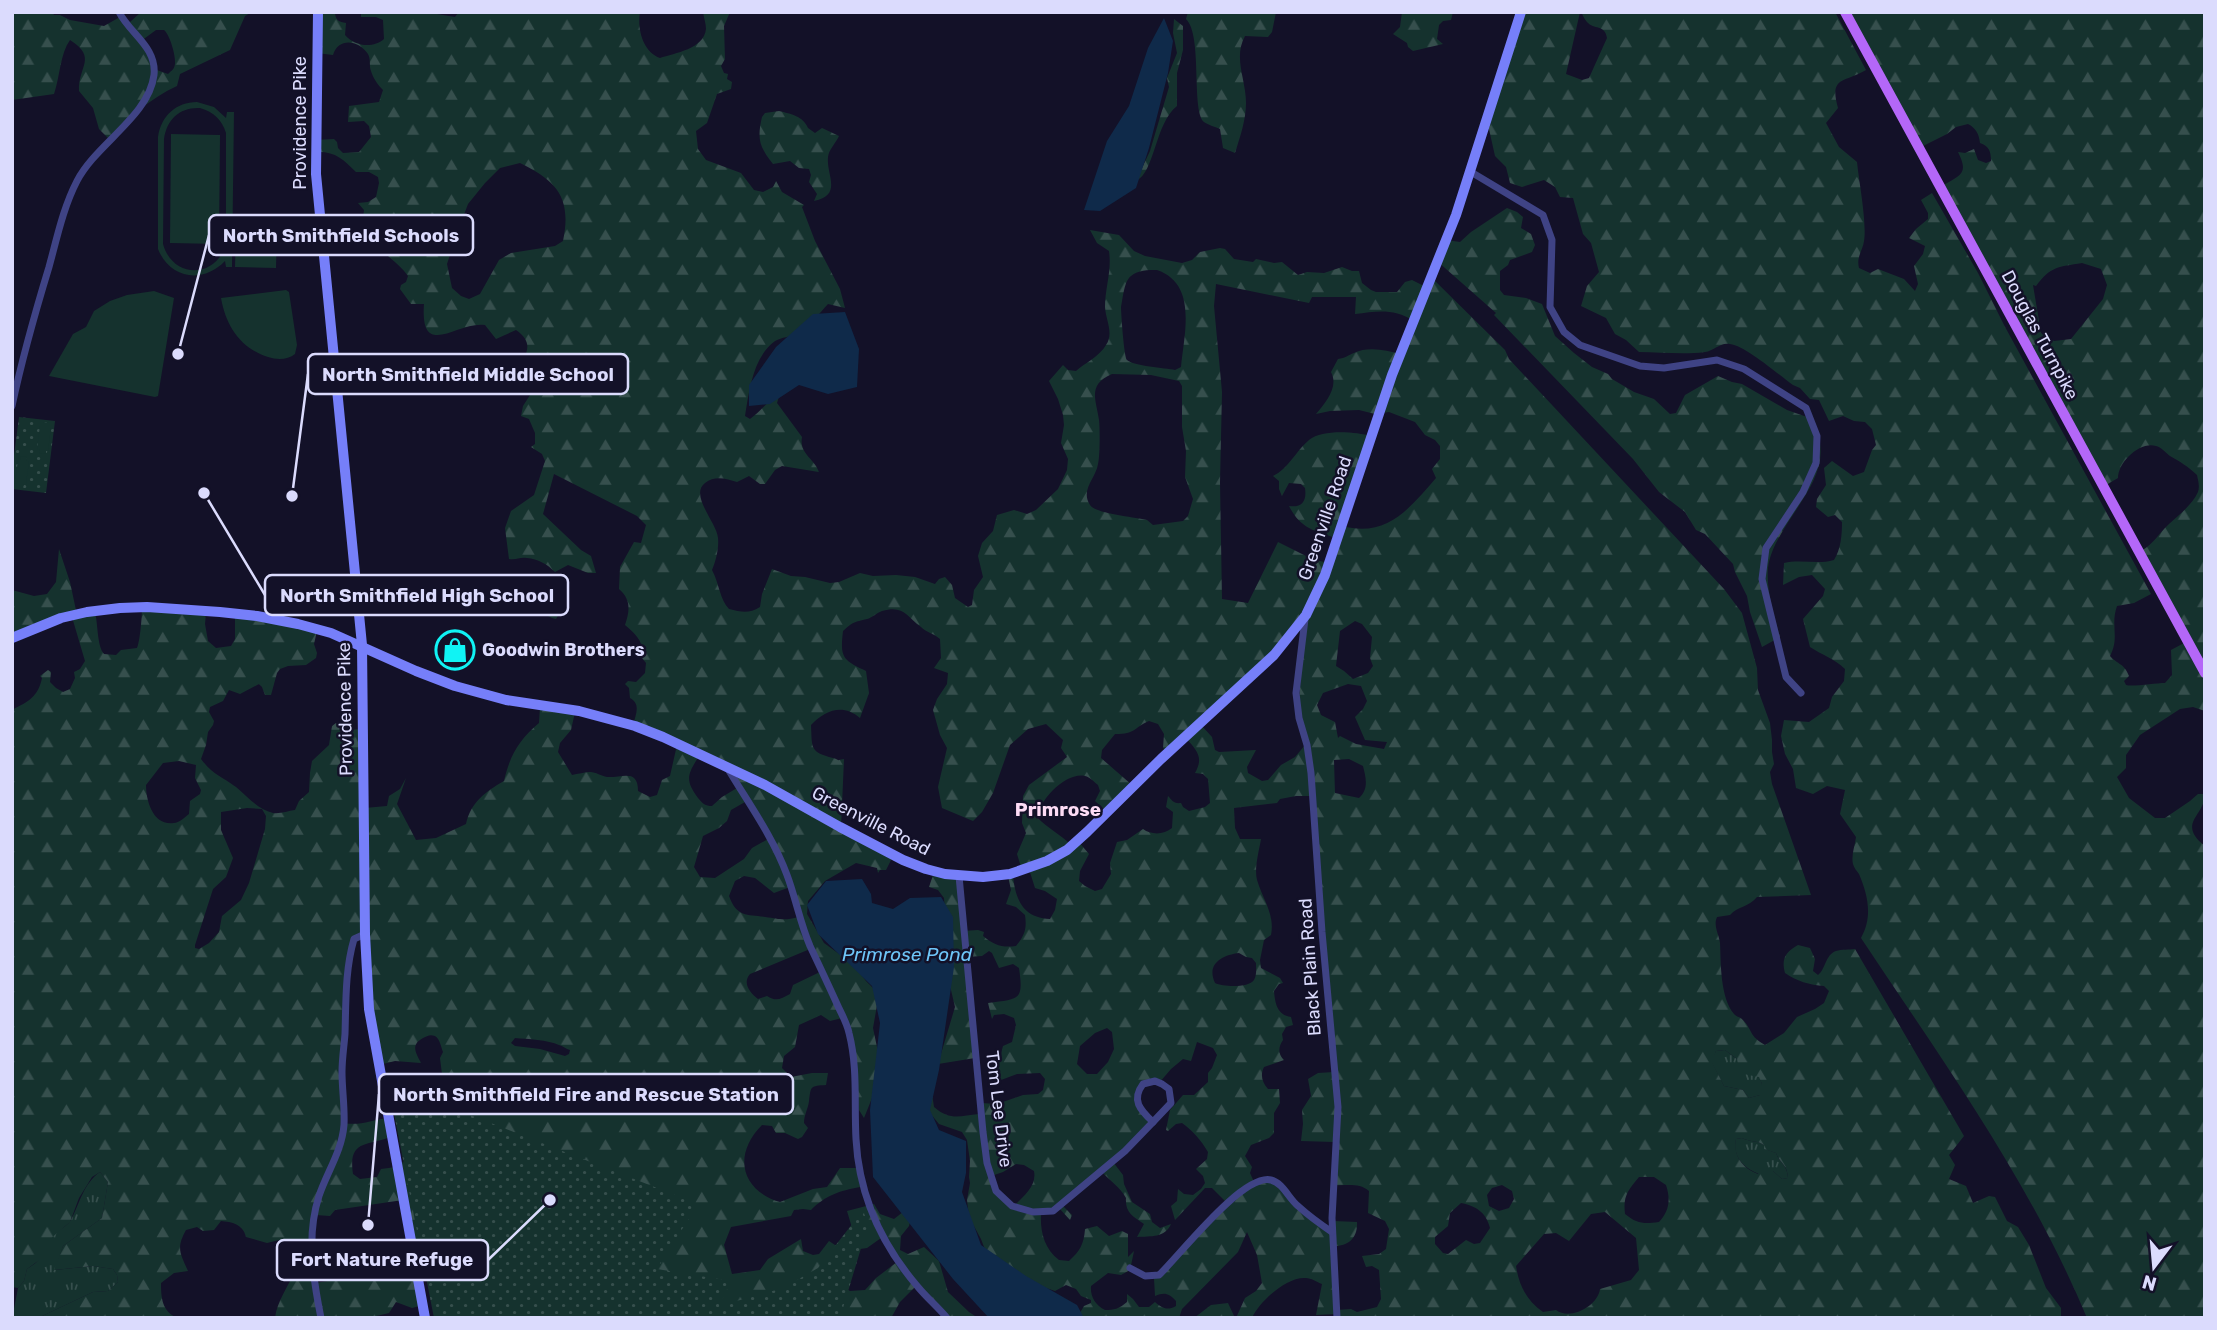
<svg xmlns="http://www.w3.org/2000/svg" width="2217" height="1330" viewBox="0 0 2217 1330" font-family="Rubik,sans-serif">
<style>
.grass{fill:url(#grass-tufts)}
.forest{fill:url(#forest-firs);fill-rule:evenodd}
.park{fill:url(#park-dots)}
.garden{fill:#15322e;fill-rule:evenodd}
.water{fill:#0f2a4a}
.lines{fill:none;stroke-linecap:round;stroke-linejoin:round}
.minor{stroke:#3f4385;stroke-width:7}
.secondary{stroke:#767ff9;stroke-width:10}
.primary{stroke:#b467f8;stroke-width:10}
.labels{text-anchor:middle;stroke-width:5;stroke-linejoin:round;paint-order:stroke}
.street-label{font-size:18px;fill:#dbdbfd;stroke:#131128}
.poi-label{font-size:18px;font-weight:bold;fill:#dbdbfd;stroke:#131128;text-anchor:start}
.neighbourhood-label{font-size:19px;font-weight:bold;fill:#fddcf5;stroke:#131128}
.water-label{font-size:19px;font-style:italic;fill:#6ec5f8;stroke:#131128}
.leader{fill:none;stroke:#dbdbfd;stroke-width:2.5}
.callout-dot{fill:#dbdbfd;stroke:#131128;stroke-width:2.5}
.callout{fill:#131128;stroke:#dbdbfd;stroke-width:2.5}
.callout-label{font-size:19px;text-anchor:middle;font-weight:bold;fill:#dbdbfd}
</style>
<defs>
<pattern id="grass-tufts" width="24" height="20" patternUnits="userSpaceOnUse" patternTransform="scale(1.75)"><rect width="24" height="20" fill="#15322e"/><path d="M3 7l-1-3M5 7V3M7 7l1-3M15 17l-1-3M17 17v-4M19 17l1-3" fill="none" stroke="#364f4d"/></pattern>
<pattern id="forest-firs" width="22" height="20" patternUnits="userSpaceOnUse" patternTransform="scale(1.75)"><rect width="22" height="20" fill="#15322e"/><path d="M5 1l3.5 6h-7zM16 11l3.5 6h-7z" fill="#364f4d"/></pattern>
<pattern id="park-dots" width="8" height="8" patternUnits="userSpaceOnUse" patternTransform="scale(1.75)"><rect width="8" height="8" fill="#15322e"/><path d="M2 2h.1M6 6h.1" fill="none" stroke="#364f4d" stroke-width="1.8" stroke-linecap="round"/></pattern>
</defs>
<rect width="100%" height="100%" fill="#131128"/>
<g class="grass">
<path d="M1725 1050 1759 1076 1762 1084 1760 1095 1749 1098 1743 1090 1724 1086 1711 1061 1716 1051Z"/>
<path d="M1742 1138C1749 1142 1757 1140 1764 1145L1765 1149 1776 1153C1780 1164 1787 1164 1788 1178L1782 1179 1773 1171 1759 1174C1743 1168 1732 1156 1736 1139Z"/>
<path d="M100 1172 108 1182 102 1218 63 1246 55 1270 93 1266 113 1269 117 1275 118 1282 108 1291 93 1292 38 1318H15L13 1314 18 1288 24 1281 27 1269C45 1258 37 1258 46 1243 52 1233 65 1229 71 1220 80 1203 83 1184 100 1172Z"/>
</g>
<g class="forest">
<path d="M12 12H52L54 15H60L70 20 104 26 120 17 129 23 141 12H252L245 16 230 50 180 74 177 86C149 99 130 117 108 138L99 129 93 108 79 91C78 66 98 58 70 40 60 54 60 76 54 94L12 100ZM156 30H164C170 35 176 56 175 64 174 70 172 70 168 74L154 69 141 41Z"/>
<path d="M318 12H335C335 20 339 22 346 23L345 35C354 46 373 49 384 39L383 20 376 17H361V12H425L455 17 459 12H640C637 29 643 52 660 58 675 53 704 49 706 29 706 24 704 18 703 12H730L724 26 725 59 721 66 724 73 728 74 727 79 732 82 731 89 717 94 707 123 696 131 698 149 706 160 741 173 754 190 763 192 773 187 776 181 782 192 804 205 802 207 815 241 840 289 845 308 828 304C819 314 808 327 796 334 790 337 782 337 775 341 753 357 749 391 745 416L750 419C761 411 768 401 780 393L777 403 802 437C799 454 814 458 819 472L782 466 775 470 765 484H760L749 476 737 482C727 479 715 475 705 483 689 495 717 523 718 538 719 548 716 561 712 570 719 583 720 600 729 609 741 612 749 614 760 607L762 594 772 569 791 576 805 577 830 583 839 582 860 573 873 576 896 575 915 577 935 584 939 579 945 577 952 585 955 598 968 607 972 605 974 590 983 577 978 556 982 543 993 531 997 515 1014 510 1027 514 1036 510 1058 489 1067 470 1068 459 1061 443 1064 425 1063 415 1058 399 1049 381 1063 365 1068 370 1076 371C1085 363 1100 356 1106 345 1114 333 1106 321 1105 307 1105 288 1112 271 1109 251L1097 243 1090 230 1119 235 1134 251 1145 256 1182 263 1192 260 1200 252 1220 248 1225 249 1234 259 1253 262 1256 259 1274 263 1282 262 1298 275 1307 272 1324 273 1342 267 1352 271H1359L1362 283 1371 290 1376 292H1397L1405 282 1412 280 1426 287 1431 277 1505 350 1509 359 1724 589 1742 613 1757 668 1758 690 1770 723 1772 740V752L1774 764 1770 772 1772 784 1811 895 1757 897C1749 907 1738 906 1730 915L1717 917C1713 926 1719 934 1720 943 1721 964 1720 997 1734 1014 1739 1019 1738 1015 1743 1020 1753 1031 1749 1036 1765 1045L1784 1033 1797 1017 1815 1009 1824 1003 1829 991 1824 986C1810 985 1796 981 1785 973 1781 958 1786 952 1798 945L1810 948 1815 959 1813 971 1818 975C1826 969 1825 955 1836 951 1842 949 1849 950 1855 949L1964 1136 1949 1155 1955 1165 1949 1179 1966 1186 1973 1203 1989 1196 1995 1197 2007 1221 2018 1227 2029 1245 2046 1288 2061 1308V1318H1336V1314L1316 1315 1322 1284C1317 1282 1311 1278 1306 1278 1287 1276 1259 1302 1252 1318H1236L1245 1298 1256 1291 1262 1283 1257 1255 1247 1232 1238 1252 1182 1309 1179 1318H1077L1084 1306 1091 1303V1300L1081 1296 1076 1289 1066 1285 1055 1291 1032 1283 986 1252 981 1239 969 1217 967 1200 970 1183 969 1177 970 1161 967 1140 962 1132 939 1124 930 1113V1081L934 1107C950 1121 960 1116 979 1114L981 1103 997 1104 1023 1095 1038 1094 1043 1090 1045 1079 1040 1073 1017 1074 993 1083 1003 1046 1012 1042 1016 1025 1014 1018 1004 1014 994 1015 992 1019 988 1003C1019 999 1024 1001 1019 968L1013 964 999 968 992 953 989 951 982 956 967 957 975 1058 938 1064 955 1007 951 990 944 898 938 890 929 887 934 872 958 877 963 931 978 930 984 932 983 936C994 945 1002 948 1016 946 1025 935 1027 928 1025 915L1016 907 1006 904 1011 890 1008 876 1013 875C1015 898 1022 918 1050 919L1055 910 1057 899 1045 891 1035 888 1029 869 1022 870 1017 854 1026 833 1022 823 1023 796 1029 785 1067 757 1061 748 1063 740 1046 724 1028 729 1010 745 993 793 982 812 973 821 942 808 938 787 947 748 940 735 933 710 937 699 947 684 948 673 934 668 941 658 940 639C933 633 926 632 921 627 906 616 904 605 882 611 876 613 872 618 867 619 854 622 853 622 843 631 840 657 842 660 866 671L869 693 860 718C843 703 825 710 811 725 812 749 810 752 833 758 843 761 833 761 844 759L841 828 893 856 886 870H880L878 873 877 868 856 863 825 881 808 901 807 914 824 943 853 964 866 981 879 994 873 1028 878 1052V1083L864 1118 859 1110 853 1054 842 1018 830 1021 821 1015 799 1025 795 1047 784 1056 782 1068 791 1077 812 1073H828L826 1085C810 1086 811 1086 809 1101 808 1109 804 1115 804 1123L808 1128 802 1137 798 1139 785 1133H776L772 1126 762 1125C733 1154 740 1190 780 1202L813 1189 827 1187 840 1168H858L860 1187C839 1191 826 1195 811 1210L803 1209 794 1210 791 1216 731 1227 724 1245 732 1274 760 1270 768 1259 801 1239 803 1251 813 1255 819 1254 829 1241 835 1245 850 1241 853 1231 847 1211 874 1204 880 1214 894 1219 903 1212 911 1218 909 1226 901 1236 900 1250 908 1254 924 1247 939 1261 948 1292 969 1312 978 1318H946L916 1286 900 1302 891 1318H632L435 1272 418 1275 423 1305 412 1308 396 1302 389 1313 368 1318H275C277 1301 289 1285 296 1269H312L315 1283 341 1279 348 1270H354L359 1276 374 1279 381 1275 416 1270 403 1200 335 1210 330 1216 316 1215 312 1244H297L279 1240 267 1243 246 1237C243 1224 232 1222 221 1221L214 1230 203 1231 197 1227 186 1230C176 1248 180 1253 188 1271L174 1273 161 1283C161 1298 162 1311 177 1318H38L93 1292 108 1291 118 1282 117 1275 113 1269 93 1266 54 1270 63 1246 102 1218 108 1182 100 1172 92 1177 79 1198 70 1222 49 1240 42 1258 27 1269 24 1281 18 1288 12 1287V710C29 701 38 697 42 678L40 676 48 670 51 672 50 682 56 688 63 692 70 689 75 678 74 672 80 669 85 661 72 617 12 639V590L34 596 47 594 56 582 59 549 70 582 77 615 95 612C98 624 97 646 104 654L116 655 121 650 137 648C140 642 142 617 142 608L206 613 205 624 208 641 216 648 231 646 235 639V615L317 631 314 644 317 653 316 658 306 665 288 666 280 669 277 673 271 695H265L262 687 259 684 240 694 229 690 223 701 210 707 209 712 214 721 213 725 208 732 206 745 201 759C213 775 221 776 236 787 248 797 257 809 273 813 280 814 288 811 295 810L299 801 309 792 310 773 312 761 329 745 332 726 336 723 348 730 363 729 365 808 387 806 389 796 400 789 406 778 397 804 416 840 436 838 466 824C471 802 485 792 504 781 510 755 519 740 539 723L540 707 575 712 571 730 560 743 558 752 572 775C578 774 585 772 590 772 596 772 601 776 607 777 622 778 638 768 638 791L650 797 657 795 662 780 670 776 677 745 633 725C636 714 641 704 630 698L629 688 625 684 628 681 636 682 645 673 646 663 642 658C645 643 636 634 625 625 630 611 631 599 619 589L620 567 634 542 641 543 646 525 637 516 554 474 543 514 581 550 591 556 596 573H588L568 565 555 572C547 564 538 559 527 558 519 557 517 560 509 559L505 528 511 511 534 495 545 461 542 454 531 447 535 444V433L529 419 521 416 523 406 532 392 515 371C527 355 535 343 516 330L496 339 485 325C457 321 420 361 424 304H411L400 289 401 285 406 282 408 276C400 264 386 256 376 245H371C360 228 362 228 364 210L358 203 368 202 376 197 379 183 378 177 369 172H356C343 159 335 151 316 152V140L334 139 337 142 338 148 343 153 359 152 371 137 369 126 364 121 348 122 349 106 379 102 383 90C378 85 373 78 371 71 369 66 371 59 368 54 359 40 338 37 333 55L317 53ZM520 163C557 181 572 198 563 241L555 246 511 253 499 260 480 294 469 299 461 296 452 288 447 264 457 233 468 204 485 183 500 168ZM1157 270C1198 284 1184 334 1181 367L1175 370C1165 368 1133 366 1127 360 1124 358 1121 313 1121 307 1123 298 1124 281 1131 276 1138 270 1148 270 1157 270ZM1216 284 1309 303 1312 297H1356L1355 314C1377 311 1394 308 1414 321L1400 354C1386 350 1368 346 1354 353 1348 355 1346 358 1338 359L1331 372C1339 387 1326 402 1316 414L1330 411 1359 410 1375 414 1389 412 1415 422 1425 435 1435 440 1440 446V459L1432 469 1436 478C1409 509 1387 538 1342 526L1371 436C1355 432 1323 429 1309 440 1296 451 1288 469 1273 476L1279 481V489L1282 496 1289 483 1301 484 1305 488C1307 501 1302 508 1289 506 1300 528 1314 531 1336 538L1328 563 1312 559 1278 542 1248 603 1222 599 1220 482 1222 392 1214 306ZM1112 374 1151 375 1179 381 1182 386V427L1186 451 1185 477 1193 499 1188 516 1183 521 1153 525 1147 520C1135 517 1096 514 1090 505 1080 490 1096 478 1098 464 1100 456 1100 428 1099 420 1096 399 1087 385 1112 374ZM1355 621 1362 624 1372 637 1370 658 1373 666 1368 673 1353 679 1344 671 1336 666 1340 631ZM1305 622 1298 713 1306 744 1295 757 1281 765 1268 780 1262 781 1248 773 1247 767 1256 750 1219 752 1215 750 1212 737 1201 725ZM1348 684 1361 686 1367 701 1363 709 1355 717 1365 740 1387 742 1384 749 1356 744 1340 736 1338 738 1335 722 1321 715 1317 705 1323 693ZM1149 721 1158 724 1164 734 1163 748 1169 753 1186 738C1197 751 1204 757 1195 773L1203 774 1208 779 1210 803 1205 807 1189 811 1183 807 1181 803C1173 804 1172 800 1168 796L1166 807 1173 812 1172 828C1164 835 1151 835 1143 829L1127 840 1117 842 1110 863 1111 874 1102 889 1095 891 1085 886 1079 881 1080 871 1089 854 1078 841 1071 845C1060 834 1047 828 1037 817 1040 800 1065 772 1085 776 1090 777 1094 782 1098 785L1100 791 1095 801 1107 812 1132 785 1101 758 1102 750 1115 734C1136 734 1133 728 1149 721ZM699 756 728 769 737 788 722 797 712 806C705 806 703 804 698 798 685 780 687 775 699 756ZM1349 759 1363 766C1366 778 1369 789 1359 798L1335 793 1334 760ZM179 761 196 765 195 778 201 790 200 794 190 801 189 814C185 817 179 823 174 823 153 826 146 801 146 785L163 763ZM1296 796H1311L1334 1072 1318 1073 1308 1079 1311 1096 1302 1110 1303 1124 1301 1141 1335 1142 1334 1185C1346 1186 1359 1182 1369 1191L1368 1213 1385 1221 1389 1229 1386 1249 1379 1254 1362 1256 1366 1267 1372 1266 1379 1270 1381 1299 1377 1307 1357 1312 1351 1309 1337 1310 1334 1246C1348 1246 1358 1238 1357 1222L1333 1221 1331 1232 1270 1181 1254 1182 1250 1173 1252 1167 1245 1156 1251 1145 1269 1138 1274 1133V1113L1280 1103 1279 1089H1268C1262 1082 1260 1075 1264 1067L1284 1060C1278 1054 1278 1047 1283 1040L1282 1034 1286 1027 1293 1025 1291 1017C1277 1015 1275 1003 1274 991L1279 984 1283 983 1280 978 1261 968 1260 960 1264 940 1271 935C1275 914 1263 900 1257 880 1254 868 1259 851 1261 839H1240L1235 828 1234 808 1277 803 1280 799ZM745 802 770 838 752 848 744 859 715 878 700 877 694 867 703 836 719 828 727 821 731 810ZM247 808 262 809 266 816 265 829 249 883 241 900 222 916 219 932 209 943 199 949 195 948V945L213 889 226 877 233 858 221 830V812ZM744 876 755 878 774 893 790 887 799 917C784 921 780 919 765 917 747 914 737 918 729 896L735 881ZM365 937 379 1065 395 1061 421 1063C416 1053 410 1045 423 1038 427 1036 430 1034 435 1036 440 1039 441 1047 443 1052L440 1058 444 1090 461 1095C467 1122 444 1140 428 1158L399 1163 397 1167 381 1169 377 1177 360 1179 353 1174C348 1140 366 1146 391 1137L388 1118C372 1120 360 1126 344 1123L347 975 354 939ZM810 949 820 972 793 985 790 994C781 999 776 1002 767 996L758 999C750 993 742 983 750 974ZM1239 953 1246 957 1252 958 1256 963C1256 968 1257 975 1254 980 1249 988 1223 987 1215 983 1206 964 1222 955 1239 953ZM1107 1028 1112 1032 1114 1049 1108 1062 1097 1074H1087L1077 1064 1080 1046 1095 1033ZM515 1038C528 1039 548 1040 559 1045 563 1046 566 1049 570 1050L569 1054 565 1056 540 1049 515 1046 511 1043ZM1197 1042 1213 1048 1217 1055 1212 1068 1208 1073V1082L1194 1095H1183L1170 1110 1166 1130 1168 1131 1176 1124 1182 1123C1193 1131 1201 1140 1208 1152L1207 1159 1196 1169 1203 1176 1205 1183 1201 1189 1193 1195 1184 1194 1178 1189 1177 1201 1171 1206 1175 1220 1205 1188H1212L1227 1203 1154 1278 1155 1296C1164 1292 1169 1293 1176 1301V1306C1167 1311 1162 1308 1155 1302L1149 1307H1139L1133 1299 1127 1294V1302C1119 1309 1114 1310 1105 1310 1095 1305 1090 1296 1091 1286L1108 1273 1121 1275 1130 1270 1134 1251 1128 1257V1234L1122 1231 1109 1236 1097 1226 1085 1229C1084 1244 1080 1251 1069 1261L1059 1260C1044 1249 1040 1231 1041 1214L1059 1208 1070 1220 1072 1215 1062 1205 1102 1172C1110 1181 1120 1187 1126 1198 1125 1212 1132 1216 1144 1224L1137 1237C1151 1236 1165 1238 1171 1224L1160 1228 1152 1222 1150 1214 1132 1202 1124 1184 1123 1175 1113 1162 1150 1121 1136 1102 1143 1085 1159 1083 1171 1069 1183 1059 1191 1061ZM1725 1050 1737 1059 1739 1069 1748 1075 1759 1077 1762 1084 1759 1089 1760 1095 1749 1098 1743 1090 1724 1086 1712 1062 1716 1051ZM1742 1138C1749 1142 1757 1140 1764 1145V1149L1776 1153C1780 1164 1787 1163 1788 1178L1782 1179 1773 1171 1763 1168 1758 1174C1742 1168 1733 1156 1736 1139ZM1016 1164 1024 1165 1034 1171C1037 1186 1024 1196 1014 1206L995 1191 991 1176 1003 1172ZM1639 1177H1654L1666 1185C1671 1200 1669 1211 1659 1222 1644 1224 1637 1224 1625 1214 1623 1197 1627 1191 1639 1177ZM1502 1185 1512 1191 1514 1199 1509 1208 1499 1211 1489 1206 1487 1195 1492 1188ZM1461 1203C1476 1206 1486 1212 1490 1228L1480 1243 1474 1244 1466 1240 1448 1254 1443 1253 1435 1244V1237L1448 1226 1450 1213ZM1605 1212 1636 1238 1639 1270 1631 1280 1600 1289C1598 1306 1570 1321 1556 1310L1543 1312C1527 1301 1519 1286 1516 1266L1544 1234 1556 1233 1569 1241 1591 1214ZM881 1238 897 1262 876 1278 865 1290 850 1291 842 1286 860 1249 867 1248Z"/>
<path d="M1188 12H1276L1272 32 1268 37 1245 36C1233 58 1246 79 1246 103 1246 120 1240 137 1235 153L1223 148 1220 129C1216 127 1208 125 1204 122 1191 111 1203 35 1186 19Z"/>
<path d="M1402 12H1453L1451 20 1443 21 1439 25 1437 39 1443 44 1413 51 1408 47 1407 43 1393 34 1400 27Z"/>
<path d="M1525 12H1580L1566 74 1582 80 1589 78 1607 38C1605 24 1594 30 1587 22 1584 19 1583 15 1581 12H1835L1866 70C1844 83 1829 76 1838 108L1826 123 1839 147 1857 162C1859 182 1867 223 1864 241 1863 250 1856 257 1859 268L1870 273 1878 269 1904 279 1915 291 1918 284 1914 266 1923 254 1925 246 1909 238 1916 229 1928 219V213L1921 200 1932 193 1978 273 2004 325 2151 594 2134 603 2117 606C2110 626 2120 637 2110 656 2118 665 2124 663 2129 676L2124 681 2126 685C2132 687 2156 683 2165 683L2172 675 2171 650 2186 642 2205 675V711L2193 707 2180 709 2140 735 2126 755V768L2117 777 2129 798 2155 818H2165L2190 801 2198 794H2205C2205 816 2176 823 2205 846V1318H2087C2030 1181 1942 1060 1861 938 1873 917 1868 895 1859 874 1857 871 1854 868 1853 864 1851 855 1855 846 1856 837L1840 814 1845 790 1827 786 1813 794 1796 788 1793 769 1785 754 1781 736 1784 720 1809 722 1829 708 1832 697 1844 681 1845 669C1835 659 1822 655 1810 647L1803 619 1823 596 1825 589 1812 575 1799 577 1783 585 1784 563C1801 559 1818 565 1834 560 1841 549 1842 535 1842 522L1835 515 1828 517 1816 507 1817 499 1826 485 1824 468 1832 461 1853 476 1864 472 1872 450 1876 445 1872 429 1865 422 1854 421 1843 416 1829 421 1819 400 1810 399 1800 388 1793 385C1779 375 1746 346 1730 344 1720 342 1714 351 1705 352 1683 355 1661 352 1639 352L1626 340 1615 334 1606 318 1581 306 1587 286 1599 272 1591 243 1583 234 1573 198 1560 197 1555 187 1544 180 1522 187 1510 183 1506 167 1495 156 1487 120Z"/>
<path d="M1848 12H2205V669L2141 551C2155 543 2158 534 2169 524 2179 515 2192 505 2198 492 2200 486 2198 480 2197 475 2187 466 2181 462 2170 456 2166 453 2161 447 2156 446 2140 441 2118 462 2118 478L2106 485 1942 186C1961 175 1969 174 1958 152L1965 153 1974 149 1978 160 1986 163 1991 161C1991 151 1989 146 1980 143 1979 134 1976 128 1968 124L1956 127 1947 134 1921 147ZM2082 263 2101 269 2107 285 2103 299 2071 339 2054 341 2041 333 2033 285 2036 286C2051 266 2058 267 2082 263Z"/>
<path d="M1174 19 1183 26V50L1177 73V106C1155 123 1155 172 1136 181L1150 151 1169 87 1167 78 1177 53 1173 33Z"/>
<path d="M779 111C791 114 803 116 808 128L815 133 822 128 839 136C836 143 829 149 828 157 826 175 843 195 814 201L817 194 809 182 811 175 809 169 799 168 790 161 773 164C759 146 757 139 762 117L765 113Z"/>
<path d="M1507 208 1517 212 1523 217 1521 228 1531 234 1535 245 1532 252 1510 260 1508 265 1500 271V290L1504 295 1526 298 1542 304 1555 336 1574 353 1592 367 1608 374 1612 379 1634 392 1654 399 1670 414 1676 413 1685 395 1718 376 1732 382 1742 384 1787 410 1807 417C1810 423 1815 430 1818 436 1834 482 1773 524 1768 568 1766 590 1774 616 1780 637L1762 647 1750 612 1747 596 1735 572 1733 564 1705 534 1696 530 1685 512 1659 492 1633 459 1494 315 1496 313 1437 261 1446 240 1460 242 1471 232Z"/>
<path d="M553 582 569 597 556 619 552 618 534 609Z"/>
<path d="M1228 1303 1235 1318H1194L1211 1305Z"/>
</g>
<g class="park">
<path d="M19 417 55 421 46 493 12 489V471Z"/>
<path d="M388 1083 698 1204 657 1269 731 1281 719 1306 783 1288 818 1268 863 1210 868 1225 840 1318H434Z"/>
</g>
<g class="garden">
<path d="M197 102 214 107 226 118 227 112H234L232 267H226L225 261C203 284 170 279 158 249V137C161 116 176 102 197 102ZM200 108C214 112 222 120 226 133V240C221 278 173 281 163 244L164 139C167 119 180 107 200 108Z"/>
<path d="M171 134 220 135 219 244 170 243Z"/>
<path d="M236 229 277 230 276 268 235 267Z"/>
<path d="M286 290 289 292 297 345 295 354C288 360 277 360 268 357 240 348 226 326 221 298Z"/>
<path d="M154 291 174 298 158 396 155 397 49 376 73 334 86 327 94 311 110 301 127 295Z"/>
<path d="M43 422 49 423V427H51L48 451H46V454L39 453 40 450 37 449 40 426H43Z"/>
<path d="M21 456 27 457 26 461H29L26 484H24L23 488H17V484L15 483 18 460H20Z"/>
</g>
<g class="water">
<path d="M1164 18 1173 41 1168 73 1149 148 1136 188 1100 211 1084 210 1107 141 1129 106 1148 48Z"/>
<path d="M845 312 859 349 857 387 828 394 799 385 770 404 749 406V385L776 347 813 314Z"/>
<path d="M862 879 871 894 872 903 893 909 910 898 941 897 953 917 954 967 939 1070 930 1110 939 1130 966 1141V1173L962 1192 981 1245 1026 1276 1077 1305 1084 1318H989L953 1279 873 1177 870 1110 880 1023 872 986 818 934 807 905 826 881Z"/>
</g>
<g class="lines">
<g class="minor">
<path d="M1471 172 1543 215 1552 240 1550 307 1564 332 1580 345 1640 366 1664 368 1717 360 1744 369 1806 408 1817 436 1816 463 1803 492 1766 548 1762 579 1786 677 1801 693"/>
<path d="M12 406C22 359 35 313 49 267 57 238 63 208 77 181 96 144 149 116 154 75 157 47 130 34 119 12"/>
<path d="M1305 619 1296 693 1299 718 1307 745 1311 773 1322 932 1338 1107 1332 1218 1337 1318"/>
<path d="M728 769C749 804 773 837 787 875 796 899 800 923 810 946 819 965 828 984 837 1004 841 1013 847 1023 849 1033 858 1068 854 1103 856 1139 859 1196 881 1244 918 1287 927 1298 938 1307 947 1318"/>
<path d="M959 876 983 1132 987 1163 996 1191 1012 1206 1033 1212 1053 1211 1125 1151 1153 1122"/>
<path d="M1155 1081 1162 1084 1169 1089 1171 1103 1153 1122C1140 1110 1131 1100 1143 1084Z"/>
<path d="M1130 1268 1145 1276 1159 1275C1180 1255 1243 1173 1271 1180 1283 1183 1289 1199 1298 1206 1309 1216 1320 1224 1332 1232"/>
<path d="M321 1318C313 1278 306 1236 319 1196 327 1172 342 1151 344 1125 345 1108 342 1090 342 1072 342 1059 344 1047 345 1034 346 1002 345 970 354 939L365 934"/>
</g>
<g class="secondary">
<path d="M318 12 316 174 362 645 365 934 369 1009 425 1318"/>
<path d="M12 638 61 618 87 612 120 608 147 607 220 612 257 616 298 624 331 633 416 671 455 686 506 700 579 711 635 726 663 737 765 785 840 827 903 860 926 869 945 874 983 877 1010 874 1047 861 1067 850 1087 832 1161 759 1274 655 1306 615 1325 575 1392 375 1456 215 1521 12"/>
</g>
<path class="primary" d="M1845 12 2205 673"/>
</g>
<defs>
<g id="shop-ring" transform="scale(2.0125)"><circle r="9.5" fill="#131128" stroke="#10f3f4" stroke-width="1.5"/><path d="M-5-2.5h2.3a2.7 3.5 0 0 1 5.4 0H5L5.5 6h-11ZM-1.5-2.5h3a1.5 2.3 0 0 0-3 0Z" fill="#10f3f4"/></g>
</defs>
<g fill-rule="evenodd">
<use href="#shop-ring" x="455" y="650"/>
</g>
<g class="labels">
<g class="street-label">
<text transform="translate(300 123) rotate(-90)" y="6">Providence Pike</text>
<text transform="translate(2040 335) rotate(62)" y="6">Douglas Turnpike</text>
<text transform="translate(1325 518) rotate(-71)" y="6">Greenville Road</text>
<text transform="translate(345 709) rotate(-91)" y="6">Providence Pike</text>
<text transform="translate(871 821) rotate(27)" y="6">Greenville Road</text>
<text transform="translate(1310 967) rotate(-94)" y="6">Black Plain Road</text>
<text transform="translate(999 1109) rotate(83)" y="6">Tom Lee Drive</text>
</g>
<g class="poi-label">
<text x="482" y="656">Goodwin Brothers</text>
</g>
<g class="neighbourhood-label">
<text x="1058" y="816">Primrose</text>
</g>
<g class="water-label">
<text x="907" y="961">Primrose Pond</text>
</g>
</g>
<path class="leader" d="M178 354L209 235M292 496L308 374M204 493L265 595M368 1225L379 1094M550 1200L488 1260"/>
<g class="callout-dot">
<circle cx="178" cy="354" r="7"/>
<circle cx="292" cy="496" r="7"/>
<circle cx="204" cy="493" r="7"/>
<circle cx="368" cy="1225" r="7"/>
<circle cx="550" cy="1200" r="7"/>
</g>
<g class="callout">
<rect x="209" y="215" width="264" height="40" rx="7"/>
<rect x="308" y="354" width="320" height="40" rx="7"/>
<rect x="265" y="575" width="303" height="40" rx="7"/>
<rect x="379" y="1074" width="414" height="40" rx="7"/>
<rect x="277" y="1240" width="211" height="40" rx="7"/>
</g>
<g class="callout-label">
<text x="341" y="242">North Smithfield Schools</text>
<text x="468" y="381">North Smithfield Middle School</text>
<text x="417" y="602">North Smithfield High School</text>
<text x="586" y="1101">North Smithfield Fire and Rescue Station</text>
<text x="382" y="1266">Fort Nature Refuge</text>
</g>
<rect width="2217" height="1330" fill="none" stroke="#dbdbfd" stroke-width="28"/>
<g transform="translate(2154 1267) rotate(196)" stroke="#131128" stroke-width="5" paint-order="stroke">
<path d="M0-5L12 26L0 18L-12 26Z" fill="#dbdbfd"/>
<text y="-10" font-size="19" font-weight="bold" text-anchor="middle" fill="#dbdbfd">N</text>
</g>
</svg>
